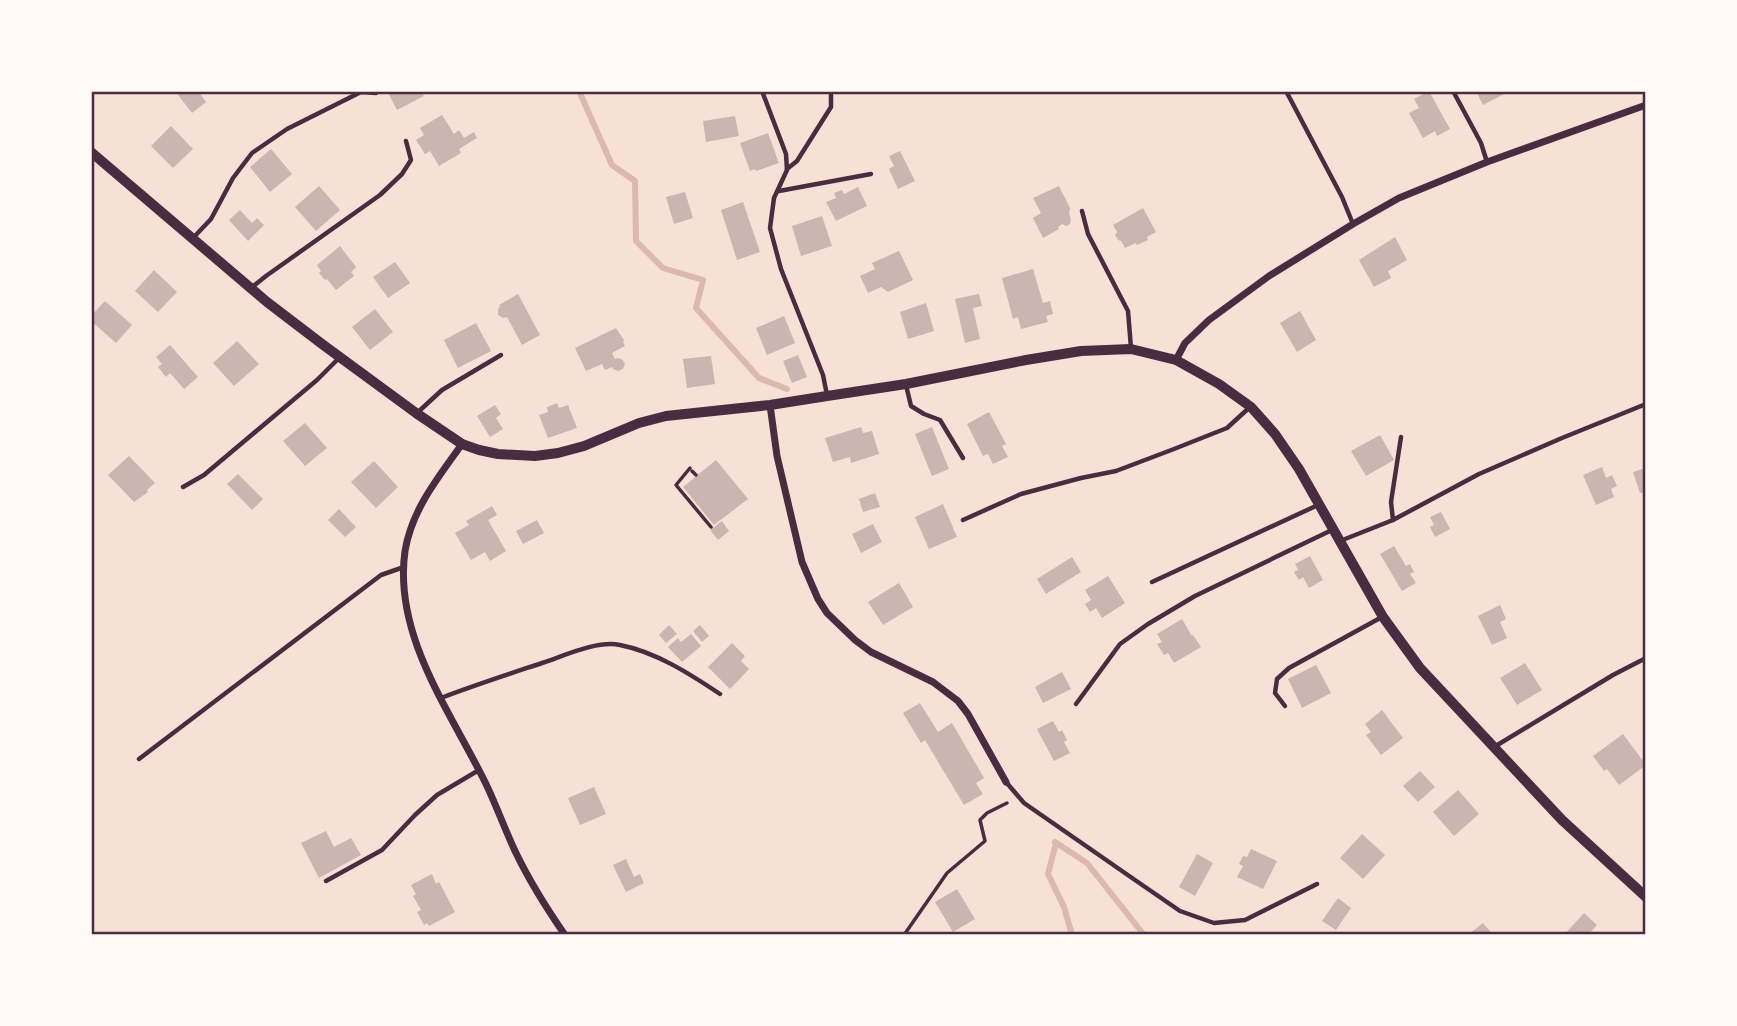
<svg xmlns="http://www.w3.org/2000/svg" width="1737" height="1026" viewBox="0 0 1737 1026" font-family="'Archivo Narrow',sans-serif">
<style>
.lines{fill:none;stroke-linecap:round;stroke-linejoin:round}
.stream{stroke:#dcb8b0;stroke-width:6}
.building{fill:#ccb4b1}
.path{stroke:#4a2c40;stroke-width:3.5}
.service{stroke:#4a2c40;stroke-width:4.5}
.minor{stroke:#4a2c40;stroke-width:7}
.tertiary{stroke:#4a2c40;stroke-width:10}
.neatline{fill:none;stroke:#4a2c40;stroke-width:2.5}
</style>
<rect width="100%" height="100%" fill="#f7e1d7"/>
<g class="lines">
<g class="stream">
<path d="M579 91 612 165 635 181 636 241 663 268 703 280 696 308 759 378 787 389"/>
<path d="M1055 842 1087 863 1144 935"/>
<path d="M1056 843 1048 874 1064 907 1072 935"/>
</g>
</g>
<g class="building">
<path d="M175 91H198L206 102 192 113Z"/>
<path d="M387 91H421L424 96 397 110Z"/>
<path d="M1429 91 1450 129 1437 136 1435 131 1423 138 1409 113 1419 108 1414 99Z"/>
<path d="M1473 91H1510L1483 105 1477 93 1475 95Z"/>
<path d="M442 115 454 134 459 130 464 138 474 132 477 138 459 149 461 153 439 166 430 151 425 154 416 140 424 135 420 128Z"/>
<path d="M735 116 739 136 706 142 703 121Z"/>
<path d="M171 126 193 149 173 168 151 146Z"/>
<path d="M768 133 779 163 756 171 755 169 750 171 740 143Z"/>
<path d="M271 149 292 174 270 192 250 167Z"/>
<path d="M900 151 915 181 898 189 889 169 894 166 889 156Z"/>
<path d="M319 186 340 210 316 231 295 207Z"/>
<path d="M1059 186 1070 208 1069 214 1071 219 1070 224 1066 226 1062 224 1058 227 1059 229 1043 238 1033 218 1041 213 1033 198Z"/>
<path d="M858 187 867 206 836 221 826 202 836 198 834 193 842 190 844 194Z"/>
<path d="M685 192 693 218 674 224 666 197Z"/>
<path d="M743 202 760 252 737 260 721 210Z"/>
<path d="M1143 208 1156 232 1147 237 1148 240 1137 245 1136 243 1125 248 1121 241 1118 240 1115 235 1117 232 1113 225Z"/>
<path d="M240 210 252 223 257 218 264 225 248 241 229 220Z"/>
<path d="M822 216 832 246 801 256 792 226Z"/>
<path d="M1395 237 1407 260 1388 271 1391 278 1374 287 1359 260Z"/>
<path d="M340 246 356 267 351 272 354 276 336 290 327 279 325 280 319 273 321 271 317 265Z"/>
<path d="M899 251 913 280 888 292 881 287 868 293 860 276 875 269 872 263Z"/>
<path d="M395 262 410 283 388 298 373 277Z"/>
<path d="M1033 269 1043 303 1050 301 1053 314 1046 316 1048 322 1021 329 1018 317 1013 319 1002 278Z"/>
<path d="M154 270 177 292 158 312 135 291Z"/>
<path d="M518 294 540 335 522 345 507 317 503 318 498 315V309L500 307 499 305Z"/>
<path d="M979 294 982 306 973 308 980 339 965 343 955 299Z"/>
<path d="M105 301 132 325 116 343 91 321V316Z"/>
<path d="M926 303 934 331 908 339 900 312Z"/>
<path d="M375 309 393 332 370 350 352 327Z"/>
<path d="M1300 311 1316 340 1297 352 1280 323Z"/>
<path d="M784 316 795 343 767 355 756 328Z"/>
<path d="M476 323 491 351 458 368 444 340Z"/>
<path d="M616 328 624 340 623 342 625 346 612 353 615 359 617 358 622 359 625 364 623 369 618 371 613 369 612 367 605 370 602 364 586 371 575 348Z"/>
<path d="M237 341 259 364 234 386 213 363Z"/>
<path d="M170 345 198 377 184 389 170 373 166 377 158 367 162 364 156 357Z"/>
<path d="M798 355 807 377 792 383 783 361Z"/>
<path d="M711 356 715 384 687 388 683 359Z"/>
<path d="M557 403 559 408 568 405 577 428 548 438 539 415 548 412 547 407Z"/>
<path d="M495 405 501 414 496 418 503 429 490 437 477 416Z"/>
<path d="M989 412 1006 444 1002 446 1008 457 993 464 988 454 983 456 967 424Z"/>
<path d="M305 423 327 448 305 466 283 441Z"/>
<path d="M861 427 863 433 872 431 879 454 851 463 850 457 833 462 825 438Z"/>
<path d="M932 427 949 469 932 476 915 434Z"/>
<path d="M1380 435 1394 460 1366 476 1351 451Z"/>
<path d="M129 456 155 483 147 490 148 492 134 502 108 475Z"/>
<path d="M716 460 748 499 714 525 683 487Z"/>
<path d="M374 461 398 487 376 508 351 482Z"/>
<path d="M1602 467 1606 478 1612 475 1617 486 1611 489 1614 497 1596 505 1583 475Z"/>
<path d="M1646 468V492L1640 493 1633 472Z"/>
<path d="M238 474 263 499 252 510 227 484Z"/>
<path d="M875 493 880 507 863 512 859 499Z"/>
<path d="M943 504 957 537 929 549 915 517Z"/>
<path d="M492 506 497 515 488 520 506 551 490 561 485 552 471 560 455 533 469 525 466 521Z"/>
<path d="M339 509 356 527 345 537 328 520Z"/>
<path d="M1441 512 1450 529 1435 537 1430 527 1434 525 1430 517Z"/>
<path d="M537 520 544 533 523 544 516 531Z"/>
<path d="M722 521 729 531 718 540 710 530Z"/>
<path d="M873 524 882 542 861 553 852 534Z"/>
<path d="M1394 546 1406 566 1410 564 1414 572 1410 574 1416 583 1402 591 1380 554Z"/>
<path d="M1310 556 1323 580 1309 588 1303 577 1299 580 1294 572 1298 570 1295 564Z"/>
<path d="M1072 557 1081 572 1046 594 1037 579Z"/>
<path d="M1108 576 1125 603 1102 618 1096 608 1090 612 1085 604 1091 600 1085 590Z"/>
<path d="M899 583 913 607 883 625 868 602Z"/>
<path d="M1500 605 1506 619 1500 622 1507 638 1492 645 1478 616Z"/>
<path d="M1182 619 1192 636 1193 635 1201 647 1174 663 1168 653 1164 655 1157 644 1162 642 1157 634Z"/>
<path d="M669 625 677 634 666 643 659 635Z"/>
<path d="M700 625 709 636 702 642 693 631Z"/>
<path d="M691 634 701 646 682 662 668 647 678 638 681 642Z"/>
<path d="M732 643 745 656 741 661 749 669 730 689 708 667Z"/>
<path d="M1525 663 1542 690 1517 705 1500 678Z"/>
<path d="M1316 665 1331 693 1302 708 1288 679Z"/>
<path d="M1062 672 1071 689 1043 703 1035 687Z"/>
<path d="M920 703 938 732 952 723 984 778 976 783 983 794 964 805 925 740 921 743 903 713Z"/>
<path d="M1382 710 1403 738 1381 755 1366 735 1371 732 1365 724Z"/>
<path d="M1053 721 1059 732 1062 730 1067 740 1064 742 1070 753 1054 761 1037 729Z"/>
<path d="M1623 734 1646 765 1619 785 1607 769 1604 771 1593 756Z"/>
<path d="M1420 771 1435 787 1418 802 1403 786Z"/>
<path d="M594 787 606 814 580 825 568 798Z"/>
<path d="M1458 790 1479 814 1454 836 1433 812Z"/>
<path d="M326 831 334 847 351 838 361 855 319 878 301 843Z"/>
<path d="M1362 834 1385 855 1363 879 1340 858Z"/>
<path d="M1251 849 1277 861 1263 889 1237 877 1243 866 1239 864 1243 856 1247 857Z"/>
<path d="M1197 854 1213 863 1195 896 1179 887Z"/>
<path d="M626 859 634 877 640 874 644 883 626 892 613 865Z"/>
<path d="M432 874 436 884 439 882 455 912 429 926 427 923 424 925 417 912 421 910 413 896 416 894 411 885Z"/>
<path d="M957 889 975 919 953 932 935 902Z"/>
<path d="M1338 898 1351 908 1336 930 1322 921Z"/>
<path d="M1584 913 1597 925 1588 935H1564Z"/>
<path d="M1483 923 1493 935H1468Z"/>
</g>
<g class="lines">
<g class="path">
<path d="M690 468 676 485 711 527"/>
<path d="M692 471 696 475"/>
<path d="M904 935 947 873 985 841 980 820 987 813 1007 803"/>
</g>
<g class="service">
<path d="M762 91 786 154 787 170 774 198 770 228 781 269 823 375 827 395"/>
<path d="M1286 91 1342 197 1353 224"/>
<path d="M1453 91 1481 143 1487 162"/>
<path d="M787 169 797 161 831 107V91"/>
<path d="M779 191 871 174"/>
<path d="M1082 211 1088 234 1128 311 1131 348"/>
<path d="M193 238 211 219 233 178 252 153 287 129 361 92 376 93"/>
<path d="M251 288 266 276 380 195 402 174 411 160 406 141"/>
<path d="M906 385 911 406 924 414 940 420 963 458"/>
<path d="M417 413 442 390 501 355"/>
<path d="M183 487 204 475 317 380 339 358"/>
<path d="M963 520 1021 494 1081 478 1116 471 1174 449 1227 428 1250 407"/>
<path d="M1393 520 1391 502 1401 437"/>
<path d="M1340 541 1393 520 1479 474 1562 438 1646 404"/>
<path d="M1152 582 1318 505"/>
<path d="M441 698C475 685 509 674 542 663 564 656 597 640 620 645 656 652 690 674 720 694"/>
<path d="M1076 704 1120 644 1148 624 1195 596 1332 530"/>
<path d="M1285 706 1275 693 1277 679 1289 668 1382 617"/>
<path d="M1494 747 1613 675 1646 658"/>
<path d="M139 759 381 575 404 567"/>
<path d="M1006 782 1024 803 1135 880 1180 911 1214 923 1245 920 1317 884"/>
<path d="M326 881 382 850 415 815 437 795 479 770"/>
</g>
<g class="minor">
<path d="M1176 360 1185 343 1209 320 1269 276 1353 224 1399 198 1487 162 1646 105"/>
<path d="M770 405 777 456 802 562 818 599 827 613 855 640 871 652 933 682 958 701 968 714 1006 782"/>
<path d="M462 444C438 478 412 509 405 551 393 636 451 712 486 784 497 807 505 830 516 853 530 882 547 909 565 935"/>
</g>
<path class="tertiary" d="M91 152 267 302 322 344 416 413 462 444 479 450 498 454 535 456 558 453 584 446 639 423 666 416 770 405 827 396 906 384 1026 360 1081 351 1131 349 1176 360 1219 384 1251 407 1275 434 1299 469 1383 617 1420 668 1562 820 1646 897"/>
</g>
<rect width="1737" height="1026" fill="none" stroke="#fffaf5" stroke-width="186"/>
<rect x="93" y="93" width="1551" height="840" class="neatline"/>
</svg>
